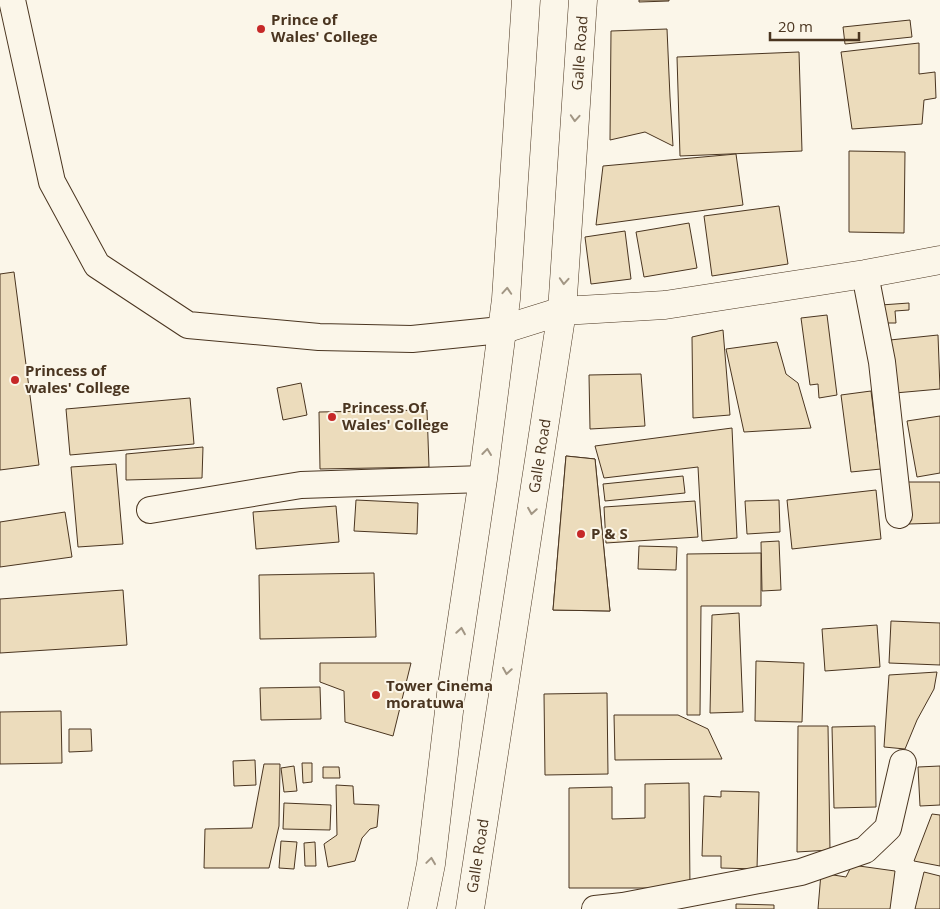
<svg xmlns="http://www.w3.org/2000/svg" width="940" height="909" viewBox="0 0 940 909" font-family="'Open Sans',sans-serif">
<style>
.building{fill:#ecdcbc;stroke:#4a3520}
.lines{fill:none;stroke-linecap:round;stroke-linejoin:round}
.street-casing{stroke:#4a3520;stroke-width:28}
.secondary-casing{stroke:#4a3520;stroke-width:29}
.highway-casing{stroke:#4a3520;stroke-width:29}
.street{stroke:#fbf6e9;stroke-width:26}
.secondary{stroke:#fbf6e9;stroke-width:28}
.highway{stroke:#fbf6e9;stroke-width:28}
.oneway{stroke:#a29684}
.poi-dot{fill:#c62828;stroke:#fbf6e9;stroke-width:2}
.labels{text-anchor:middle;stroke-width:4;stroke-linejoin:round;paint-order:stroke}
.poi-label{font-size:15px;font-weight:bold;fill:#4a3520;stroke:#fbf6e9;text-anchor:start}
.street-label{font-size:15px;fill:#4a3520;stroke:#fbf6e9}
</style>
<rect width="100%" height="100%" fill="#fbf6e9"/>
<g class="building">
<path d="M639 0H669V1L639 2Z"/>
<path d="M910 20 912 37 845 44 843 27Z"/>
<path d="M667 29 670 97 673 146 645 132 610 140 611 31Z"/>
<path d="M919 43V74L935 72 936 98 924 100 922 124 852 129 841 52Z"/>
<path d="M799 52 802 151 680 156 677 57Z"/>
<path d="M849 151 905 152 904 233 849 232Z"/>
<path d="M736 154 743 205 596 225 603 166Z"/>
<path d="M779 206 788 264 712 276 704 216Z"/>
<path d="M689 223 697 268 644 277 636 232Z"/>
<path d="M625 231 631 279 591 284 585 237Z"/>
<path d="M14 272 39 465 0 470V274Z"/>
<path d="M909 303V310L895 311 896 323H882L881 305Z"/>
<path d="M827 315 837 395 819 398 818 384 810 385 801 318Z"/>
<path d="M723 330 730 415 693 418 692 337Z"/>
<path d="M938 335 940 389 895 393 890 340Z"/>
<path d="M777 342 786 374 798 383 811 428 744 432 726 349Z"/>
<path d="M641 374 645 426 590 429 589 375Z"/>
<path d="M301 383 307 415 283 420 277 388Z"/>
<path d="M871 391 881 469 851 472 841 395Z"/>
<path d="M190 398 194 444 70 455 66 409Z"/>
<path d="M427 410 429 467 320 469 319 412Z"/>
<path d="M940 416V473L917 477 907 421Z"/>
<path d="M732 428 737 538 702 541 698 467 604 478 595 446Z"/>
<path d="M203 447 202 478 126 480V454Z"/>
<path d="M566 456 595 459 610 611 553 610Z"/>
<path d="M566 456 595 459 610 611 553 610Z"/>
<path d="M116 464 123 544 78 547 71 467Z"/>
<path d="M683 476 685 493 605 501 603 484Z"/>
<path d="M908 482H940V523L909 524Z"/>
<path d="M876 490 881 539 792 549 787 500Z"/>
<path d="M356 500 418 503 417 534 354 531Z"/>
<path d="M779 500 780 532 747 534 745 501Z"/>
<path d="M695 501 698 537 606 543 604 507Z"/>
<path d="M336 506 339 542 256 549 253 512Z"/>
<path d="M65 512 72 557 0 567V522Z"/>
<path d="M779 541 781 590 762 591 761 542Z"/>
<path d="M639 546 677 547 676 570 638 569Z"/>
<path d="M761 553V606H701L700 715H687V554Z"/>
<path d="M374 573 376 637 260 639 259 575Z"/>
<path d="M123 590 127 645 0 653V599Z"/>
<path d="M739 613 743 712 710 713 712 615Z"/>
<path d="M891 621 940 623V665L889 663Z"/>
<path d="M877 625 880 667 825 671 822 629Z"/>
<path d="M756 661 804 663 802 722 755 721Z"/>
<path d="M320 663H411L393 736 345 722 344 691 320 682Z"/>
<path d="M937 672 934 689 917 720 905 749 884 747 889 675Z"/>
<path d="M320 687 321 719 261 720 260 688Z"/>
<path d="M607 693 608 774 545 775 544 694Z"/>
<path d="M61 711 62 763 0 764V712Z"/>
<path d="M614 715H678L708 729 722 759 615 760Z"/>
<path d="M798 726H828L830 850 797 852Z"/>
<path d="M875 726 876 807 834 808 832 727Z"/>
<path d="M69 729H91L92 751 69 752Z"/>
<path d="M255 760 256 785 234 786 233 761Z"/>
<path d="M302 763H312V782L303 783Z"/>
<path d="M264 764H280L279 826 269 868H204L205 829 252 828Z"/>
<path d="M294 766 297 791 284 792 281 768Z"/>
<path d="M940 766V805L920 806 918 767Z"/>
<path d="M323 767H339L340 778H323Z"/>
<path d="M689 783 690 888H569V788L612 787V819L645 818V784Z"/>
<path d="M336 785 353 786 354 804 379 805 377 827 370 829 362 838 355 861 328 867 324 844 337 835Z"/>
<path d="M721 791 759 792 757 869 721 868V856H702L704 796 721 797Z"/>
<path d="M284 803 331 805 330 830 283 829Z"/>
<path d="M932 814 940 815V866L914 861Z"/>
<path d="M281 841 297 842 294 869 279 868Z"/>
<path d="M315 842 316 866H305L304 843Z"/>
<path d="M852 865 895 871 890 909H818L821 873 846 877Z"/>
<path d="M924 872 940 876V909H915Z"/>
<path d="M736 904 774 905V909H736Z"/>
</g>
<g class="lines">
<g class="street-casing">
<g id="street">
<path d="M12 0 52 182 97 265 188 325 319 337 412 339 501 330"/>
<path d="M865 274 882 362 899 515"/>
<path d="M150 510 301 485 483 479"/>
<path d="M595 909 623 906 801 872 865 850 888 828 903 763"/>
</g>
</g>
<g class="secondary-casing">
<path id="secondary" d="M501 330 562 311 665 305 865 274 940 260"/>
</g>
<g class="highway-casing">
<g id="highway">
<path d="M422 909 431 864 452 686 483 479 506 299 526 0"/>
<path d="M470 909 562 311 583 0"/>
</g>
</g>
<use href="#street" class="street"/>
<use href="#secondary" class="secondary"/>
<use href="#highway" class="highway"/>
</g>
<defs><path id="oneway-chevron" d="M-2-3.5L2.5 0L-2 3.5" fill="none" stroke-width="1.6" stroke-linecap="round" stroke-linejoin="round" transform="scale(1.25)"/></defs>
<g class="oneway">
<use href="#oneway-chevron" transform="translate(575 118) rotate(94)"/>
<use href="#oneway-chevron" transform="translate(564 281) rotate(94)"/>
<use href="#oneway-chevron" transform="translate(507 291) rotate(-86)"/>
<use href="#oneway-chevron" transform="translate(487 452) rotate(-83)"/>
<use href="#oneway-chevron" transform="translate(532 511) rotate(99)"/>
<use href="#oneway-chevron" transform="translate(461 631) rotate(-81)"/>
<use href="#oneway-chevron" transform="translate(507 671) rotate(99)"/>
<use href="#oneway-chevron" transform="translate(431 861) rotate(-82)"/>
</g>
<g class="poi-dot">
<circle cx="261" cy="29" r="5"/>
<circle cx="15" cy="380" r="5"/>
<circle cx="332" cy="417" r="5"/>
<circle cx="581" cy="534" r="5"/>
<circle cx="376" cy="695" r="5"/>
</g>
<g class="labels">
<g class="poi-label">
<text x="271" y="25">Prince of<tspan x="271" dy="17">Wales' College</tspan></text>
<text x="25" y="376">Princess of<tspan x="25" dy="17">wales' College</tspan></text>
<text x="342" y="413">Princess Of<tspan x="342" dy="17">Wales' College</tspan></text>
<text x="591" y="539">P &amp; S</text>
<text x="386" y="691">Tower Cinema<tspan x="386" dy="17">moratuwa</tspan></text>
</g>
<g class="street-label">
<text transform="translate(580 53) rotate(-86)" y="5">Galle Road</text>
<text transform="translate(540 456) rotate(-81)" y="5">Galle Road</text>
<text transform="translate(478 856) rotate(-81)" y="5">Galle Road</text>
</g>
</g>
<path d="M770 32v8h89v-8" fill="none" stroke="#4a3520" stroke-width="2.5"/>
<text x="778" y="32" font-size="15" fill="#4a3520" stroke="#fbf6e9" stroke-width="4" paint-order="stroke">20 m</text>
</svg>
